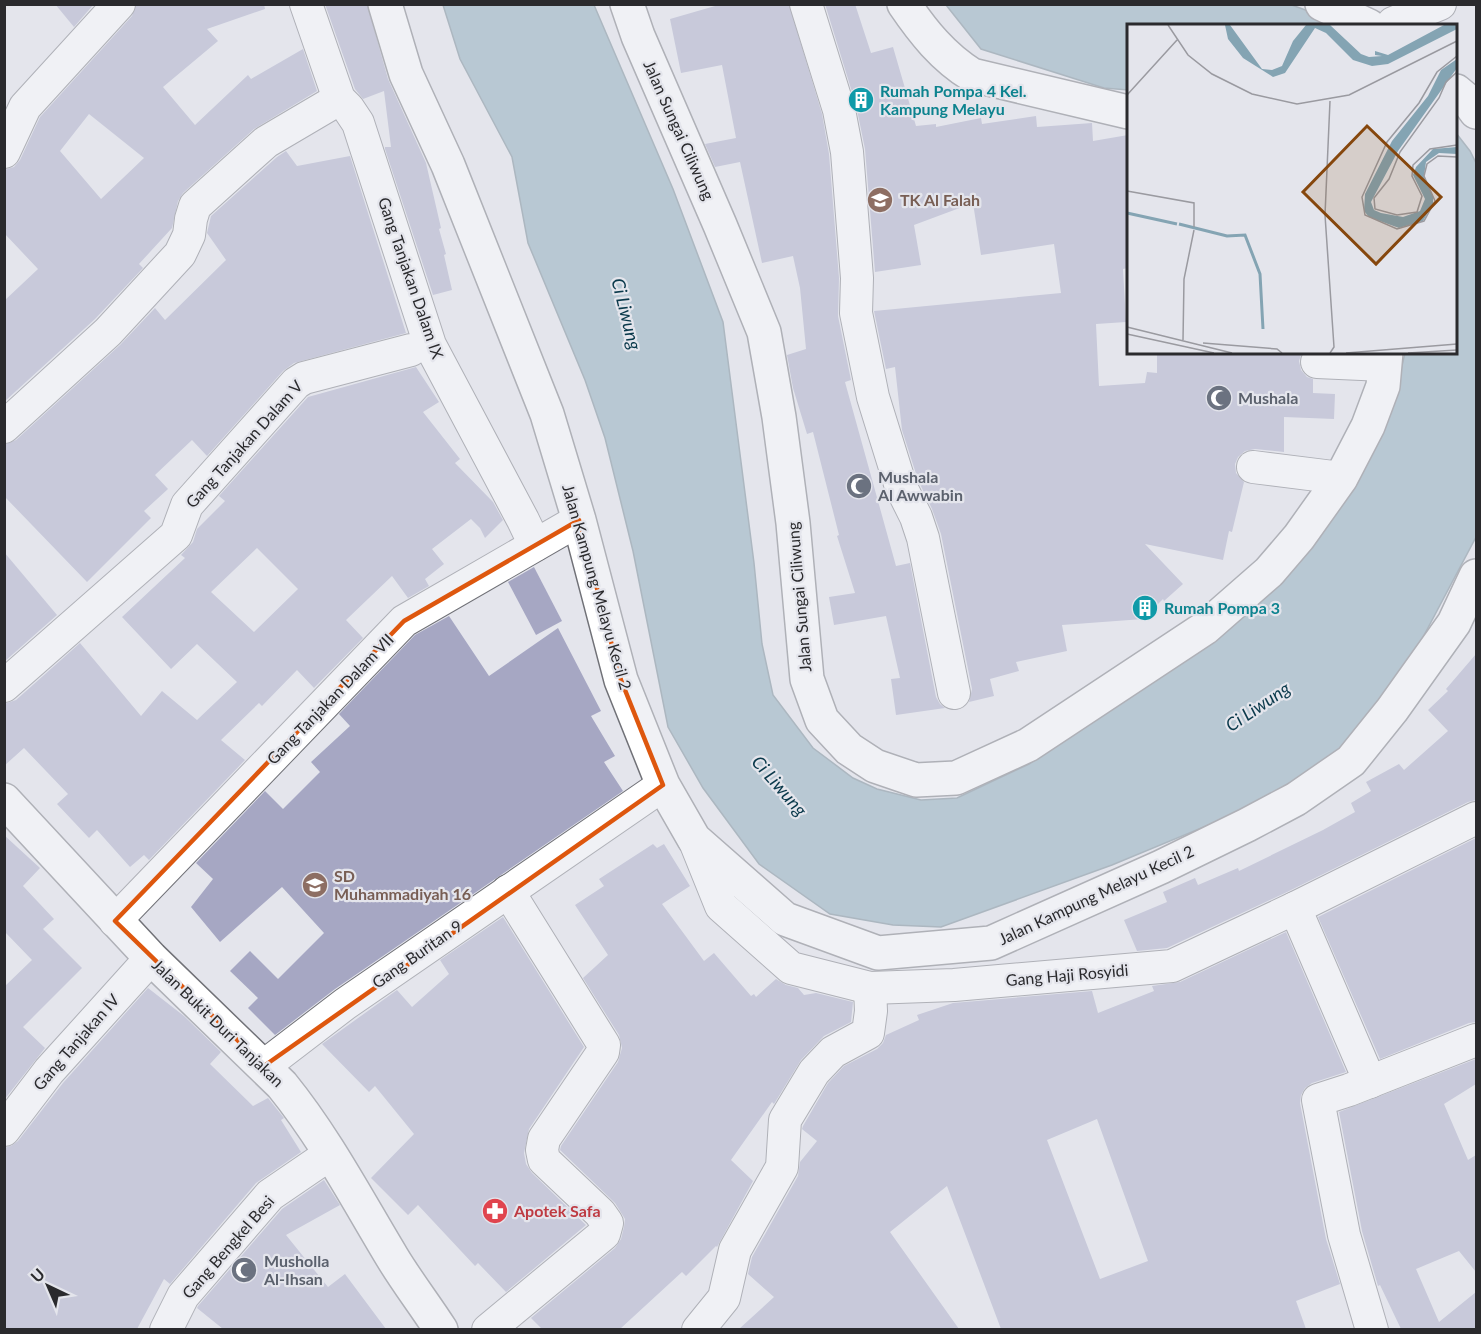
<svg xmlns="http://www.w3.org/2000/svg" width="1481" height="1334" viewBox="0 0 1481 1334" font-family="Lato,sans-serif">
<style>
.water{fill:#84a4b3;stroke:#697f8b;stroke-width:1.5}
.building{fill:#a6a7c3;fill-rule:evenodd}
.lines{fill:none;stroke-linecap:round;stroke-linejoin:round}
.minor-casing{stroke:#707177;stroke-width:34}
.tertiary-casing{stroke:#707177;stroke-width:36}
.minor{stroke:#fff;stroke-width:32}
.tertiary{stroke:#fff;stroke-width:33}
.marked{fill:none;stroke:#de570e;stroke-width:4.5;stroke-linejoin:round}
.labels{text-anchor:middle;stroke-width:4.5;stroke-linejoin:round;paint-order:stroke}
.culture-label{font-size:16px;font-weight:bold;fill:#0d838f;stroke:#e4e5ec;text-anchor:start}
.street-label{font-size:16px;fill:#2a2a2d;stroke:#e4e5ec}
.education-label{font-size:16px;font-weight:bold;fill:#785e54;stroke:#e4e5ec;text-anchor:start}
.worship-label{font-size:16px;font-weight:bold;fill:#5b616d;stroke:#e4e5ec;text-anchor:start}
.health-label{font-size:16px;font-weight:bold;fill:#be3a42;stroke:#e4e5ec;text-anchor:start}
.water-label{font-size:18px;font-style:italic;fill:#0a394b;stroke:#e4e5ec}
.inset-river{fill:none;stroke:#84a4b3;stroke-width:3}
.inset-road{fill:none;stroke:#9a9aa0;stroke-width:1.5}
.view{fill:#86470d;fill-opacity:0.15;stroke:#86470d;stroke-width:3}
.inset-edge{fill:none;stroke:#2a2a2d;stroke-width:3}
</style>
<rect width="100%" height="100%" fill="#e4e5ec"/>
<g class="water">
<path d="M1289 4 1330 19 1341 25 1128 26V90L1104 88 981 49 946 5Z"/>
<path d="M443 5H594L673 189 723 322 754 563 762 644 773 695 813 748 853 778 877 789 921 800 957 798 1029 764 1218 638 1283 582 1327 524 1393 404 1405 353 1456 352V133L1470 151 1476 163V537L1395 690 1357 743 1293 790 1112 865 941 927 893 925 830 914 759 864 703 788 668 727 633 551 605 438 585 380 528 243 512 157 460 59Z"/>
</g>
<g class="building">
<path d="M55 4H94L74 27Z"/>
<path d="M136 4H264L265 9 207 29 218 41 163 87 195 125 248 75 251 79 303 49 317 91 254 129 183 193 178 201 172 228 139 264 143 268 95 319 4 402V301L38 269 4 233V170L14 167 20 160 40 117 132 16ZM89 114 144 158 101 199 60 151Z"/>
<path d="M325 4H367L388 79 426 163 441 228 439 229 446 254 444 255 452 290 433 295 385 149V147H391L384 91 363 99 355 89Z"/>
<path d="M722 4H789L822 114 829 154 839 278 838 316 851 380 845 382 896 566 910 563 936 697 940 704 945 708 896 715 891 679 900 678 886 616 834 625 829 597 855 593 837 536 839 535 813 432 807 434 793 388 787 355 806 349 800 288 793 256 762 263 740 162 715 167 705 144 736 138 722 65 681 73 670 19Z"/>
<path d="M825 4H855L871 53 893 47 916 126 936 124V127L981 118 982 124 1036 116 1037 127 1092 123 1093 141 1128 135V268L1123 269 1126 322 1096 324 1099 386 1145 383 1147 372 1157 373V352H1302L1299 361 1301 370 1307 377 1313 379V393L1335 394 1334 419 1284 417V452L1255 449 1245 451 1238 457 1235 464 1236 473 1244 482 1232 532 1229 531 1223 560 1145 544 1183 584 1164 601 1163 599 1143 619 1062 625 1067 651 1016 662 1019 671 990 679 994 696 969 702 972 689 941 534 932 509 918 480 902 430 895 367 886 369 874 311 1061 293 1054 244 981 255 973 203 914 225 921 265 875 272 865 149 856 105Z"/>
<path d="M286 151 297 166 350 156 406 333 294 363 283 371 207 456 192 440 155 475 168 489 144 511 151 518 87 582 4 496V445L16 440 120 345 155 308 165 320 226 260 207 233 211 216 277 157Z"/>
<path d="M416 367 439 402 423 412 460 459 455 463 493 502 503 520 485 538 480 528 471 519 432 549 444 564 425 579 429 586 408 598 392 576 346 620 363 638 314 688 297 670 262 706 259 703 221 740 245 760 149 860 144 855 130 867 97 830 89 838 57 804 68 794 24 748 4 766V704L16 700 80 643 141 716 162 691 197 720 237 682 197 644 171 669 122 617 185 558 181 555 193 542 197 529 225 501 219 496 308 397ZM257 548 298 589 254 632 211 592Z"/>
<path d="M4 552 57 615 4 662Z"/>
<path d="M534 567 562 621 536 635 508 582Z"/>
<path d="M449 616 489 676 558 628 601 711 591 716 615 756 604 762 623 791 335 989 275 1035 248 1008 258 998 230 971 250 951 278 979 324 933 282 887 220 942 191 907 213 879 196 863 265 791 283 809 320 772 311 762 350 726 339 714 415 635Z"/>
<path d="M1476 654V800L1468 802 1287 892 1167 948 1137 951 1124 920 1167 902 1163 892 1195 878 1198 885 1238 868 1239 871 1323 830 1355 812 1351 803 1371 791 1366 782 1399 764 1404 770 1448 731 1428 710 1448 691 1446 689Z"/>
<path d="M4 835 40 868 23 886 54 919 43 929 82 968 23 1027 45 1048 4 1100V987L32 960 4 931Z"/>
<path d="M1476 838V1022L1469 1023 1380 1059 1318 917Z"/>
<path d="M653 844 657 848 664 844 690 886 662 904 704 961 714 953 751 996 754 994 756 997 776 979 786 985 798 988 804 995 816 993 853 1002 851 1022 824 1036 801 1060 774 1104 772 1102 731 1160 753 1181 717 1247 716 1246 686 1276 682 1272 620 1329H542L531 1318 615 1248 621 1239 624 1227 625 1219 615 1203 560 1150 561 1146 618 1062 622 1048 619 1035 583 978 608 955 575 905 604 886 599 879Z"/>
<path d="M503 917 584 1047 529 1129 524 1153 526 1164 532 1173 586 1225 506 1292 478 1263 475 1266 418 1205 408 1215 371 1178 414 1134 375 1086 369 1092 322 1044 397 990 412 1007 449 974 440 960Z"/>
<path d="M1286 932 1346 1072 1312 1083 1305 1088 1301 1095 1300 1103 1326 1239 1340 1284 1296 1301 1306 1329H1001L947 1186 890 1232 959 1329H739L774 1297 748 1274 752 1257 798 1176 800 1162 817 1141 802 1129 803 1126 828 1083 844 1066 877 1049 883 1043 886 1035 919 1020 917 1015 953 1003 1092 991 1098 1013 1154 991 1152 986 1180 982ZM1097 1119 1148 1261 1100 1279 1047 1140Z"/>
<path d="M148 988 184 1016 221 1052 210 1064 253 1106 268 1098 284 1118 281 1120 301 1152 256 1183 170 1284 164 1279 137 1329H4V1148L11 1146 18 1141 63 1083Z"/>
<path d="M1476 1059V1084L1444 1104 1468 1160 1476 1155V1272L1459 1251 1416 1269 1439 1322 1476 1292V1329H1401L1380 1285 1378 1286 1362 1231 1339 1112Z"/>
<path d="M324 1180 340 1205 286 1235 328 1287 345 1274 386 1329H223L197 1308 198 1306 282 1209Z"/>
</g>
<g class="lines">
<g class="minor-casing">
<g id="minor">
<path d="M306 4 339 99 348 108 358 123 430 345 523 520 535 545"/>
<path d="M806 4 839 110 847 152 857 278 856 313 873 397 901 487 916 517 923 538 954 693"/>
<path d="M1393 23 1440 4"/>
<path d="M4 152 25 107 119 4"/>
<path d="M1317 362 1384 365"/>
<path d="M4 427 108 332 180 254 189 235 191 219 195 206 266 142 339 99"/>
<path d="M1253 467 1341 478"/>
<path d="M4 686 176 535 187 505 296 383 304 378 411 350"/>
<path d="M694 839 721 906 791 968 870 988 954 985 1172 966 1295 908 1476 818"/>
<path d="M1295 908 1370 1082"/>
<path d="M115 921 404 621 579 520"/>
<path d="M264 1066 345 1004 663 785"/>
<path d="M4 1130 49 1071 151 958"/>
<path d="M166 1330 183 1296 270 1195 330 1154"/>
<path d="M488 1330 604 1234 607 1223 600 1213 544 1160 542 1150 544 1139 603 1052 604 1045 508 891"/>
<path d="M698 1330 724 1298 735 1250 782 1167 785 1120 814 1072 833 1052 868 1033 871 1011 870 988"/>
<path d="M1372 1330 1344 1235 1318 1100 1349 1090 1476 1040"/>
</g>
</g>
<g class="tertiary-casing">
<g id="tertiary">
<path d="M385 4 406 74 448 165 547 414 579 520 621 680 663 785 694 839 785 919 878 953 991 943 1161 867 1247 825 1296 799 1351 761 1392 710 1454 623 1476 576"/>
<path d="M627 4 638 36 720 225 764 332 779 417 793 523 807 679 822 720 849 749 875 766 916 780 956 778 1028 745 1205 628 1269 572 1299 537 1341 478 1368 426 1383 386 1386 352"/>
<path d="M904 4C923 32 943 57 972 75L1128 112"/>
<path d="M1322 4 1369 26"/>
<path d="M1456 91 1468 101 1476 112"/>
<path d="M4 800 151 958 282 1085C325 1138 357 1199 392 1257 407 1282 425 1305 441 1330"/>
</g>
</g>
<use href="#minor" class="minor"/>
<use href="#tertiary" class="tertiary"/>
</g>
<path d="M0 0H1481V1334H0ZM579 520 621 680 663 785 264 1066 115 921 404 621Z" fill="#e4e5ec" fill-opacity=".55" fill-rule="evenodd"/>
<path class="marked" d="M579 520 621 680 663 785 264 1066 115 921 404 621Z"/>
<defs>
<g id="building-disc" transform="scale(1.35)"><circle r="9.5" fill="#0f9aa8" stroke="#e4e5ec"/><path d="M-4-6H4V6H1V3H-1V6H-4ZM-2.5-4.3h1.7v1.8h-1.7ZM.8-4.3h1.7v1.8H.8ZM-2.5-1h1.7V.8h-1.7ZM.8-1h1.7V.8H.8Z" fill="#fff"/></g>
<g id="school-disc" transform="scale(1.35)"><circle r="9.5" fill="#8d6e63" stroke="#e4e5ec"/><path d="M0-5L7-2L0 1L-7-2ZM-4 1L0 2.5L4 1V4Q0 6-4 4Z" fill="#fff"/></g>
<g id="mosque-disc" transform="scale(1.35)"><circle r="9.5" fill="#6b7280" stroke="#e4e5ec"/><path d="M3.5-4.9A6 6 0 1 0 3.5 4.9A5 5 0 1 1 3.5-4.9Z" fill="#fff"/></g>
<g id="pharmacy-disc" transform="scale(1.35)"><circle r="9.5" fill="#e0444e" stroke="#e4e5ec"/><path d="M-2-6h4v4h4v4h-4v4h-4v-4h-4v-4h4Z" fill="#fff"/></g>
</defs>
<g fill-rule="evenodd">
<use href="#building-disc" x="861" y="100"/>
<use href="#school-disc" x="880" y="200"/>
<use href="#mosque-disc" x="1219" y="398"/>
<use href="#mosque-disc" x="859" y="486"/>
<use href="#building-disc" x="1145" y="608"/>
<use href="#school-disc" x="315" y="885"/>
<use href="#pharmacy-disc" x="495" y="1211"/>
<use href="#mosque-disc" x="244" y="1270"/>
</g>
<g class="labels">
<g class="culture-label">
<text x="880" y="97">Rumah Pompa 4 Kel.<tspan x="880" dy="18">Kampung Melayu</tspan></text>
<text x="1164" y="614">Rumah Pompa 3</text>
</g>
<g class="street-label">
<text transform="translate(679 130) rotate(66)" y="6">Jalan Sungai Ciliwung</text>
<text transform="translate(411 278) rotate(71)" y="6">Gang Tanjakan Dalam IX</text>
<text transform="translate(244 444) rotate(-48)" y="6">Gang Tanjakan Dalam V</text>
<text transform="translate(597 587) rotate(74)" y="6">Jalan Kampung Melayu Kecil 2</text>
<text transform="translate(799 597) rotate(-95)" y="6">Jalan Sungai Ciliwung</text>
<text transform="translate(330 699) rotate(-46)" y="6">Gang Tanjakan Dalam VII</text>
<text transform="translate(1096 895) rotate(-25)" y="6">Jalan Kampung Melayu Kecil 2</text>
<text transform="translate(417 954) rotate(-35)" y="6">Gang Buritan 9</text>
<text transform="translate(1067 975) rotate(-5)" y="6">Gang Haji Rosyidi</text>
<text transform="translate(218 1023) rotate(44)" y="6">Jalan Bukit Duri Tanjakan</text>
<text transform="translate(76 1042) rotate(-49)" y="6">Gang Tanjakan IV</text>
<text transform="translate(228 1247) rotate(-49)" y="6">Gang Bengkel Besi</text>
</g>
<g class="education-label">
<text x="900" y="206">TK Al Falah</text>
<text x="334" y="882">SD<tspan x="334" dy="18">Muhammadiyah 16</tspan></text>
</g>
<g class="worship-label">
<text x="1238" y="404">Mushala</text>
<text x="878" y="483">Mushala<tspan x="878" dy="18">Al Awwabin</tspan></text>
<text x="264" y="1267">Musholla<tspan x="264" dy="18">Al-Ihsan</tspan></text>
</g>
<g class="health-label">
<text x="514" y="1217">Apotek Safa</text>
</g>
<g class="water-label">
<text transform="translate(626 314) rotate(76)" y="6">Ci Liwung</text>
<text transform="translate(1258 707) rotate(-34)" y="6">Ci Liwung</text>
<text transform="translate(779 786) rotate(49)" y="6">Ci Liwung</text>
</g>
</g>
<g transform="translate(1127 24)">
<rect width="330" height="330" fill="#e4e5ec"/>
<path d="M98 1H103L135 45 145 46 155 42 166 17 179 1H203L234 30 242 33 255 32 248 31V27L261 31 317 1H330V5L261 40 245 42 226 36 199 9 188 4 158 49 146 53 116 34 101 15ZM330 35V44L271 127 244 178 247 186 254 189 276 193 293 187 298 175 286 151 289 143 306 125 330 123V130L312 129 299 138 297 152 306 172V180L296 197 272 204 242 193 237 187 238 170 265 117 301 72 314 46Z" fill="#84a4b3"/>
<path class="inset-river" d="M0 189 50 200M52 200 100 212 118 211 133 250 136 305"/>
<path class="inset-road" d="M41 1 61 31 85 50 125 70 170 80 222 71 330 17M330 32 310 48 292 79 260 118 235 173 238 191 270 205 297 197 308 177 297 152 300 140 311 132 330 133M330 48 319 58 312 74 273 128 262 155 247 174 248 185 270 191 290 188 295 172 285 152 286 141 303 125 330 121M0 71 50 16M0 167 67 179V203M0 303 105 329M0 310 87 329M56 316 57 255 67 206M76 319 150 325 155 329M203 329 207 323 198 191 203 77M219 329 330 320M281 329 330 326"/>
<path class="view" d="M240 102 314 173 249 240 176 168Z"/>
<rect width="330" height="330" class="inset-edge"/>
</g>
<rect width="1481" height="1334" fill="none" stroke="#2a2a2d" stroke-width="12"/>
<g transform="translate(48 1286) rotate(316)" stroke="#e4e5ec" stroke-width="4.5" paint-order="stroke">
<path d="M0-4.5L10 22L0 15L-10 22Z" fill="#2a2a2d"/>
<text y="-9" font-size="16" font-weight="bold" text-anchor="middle" fill="#2a2a2d">U</text>
</g>
</svg>
